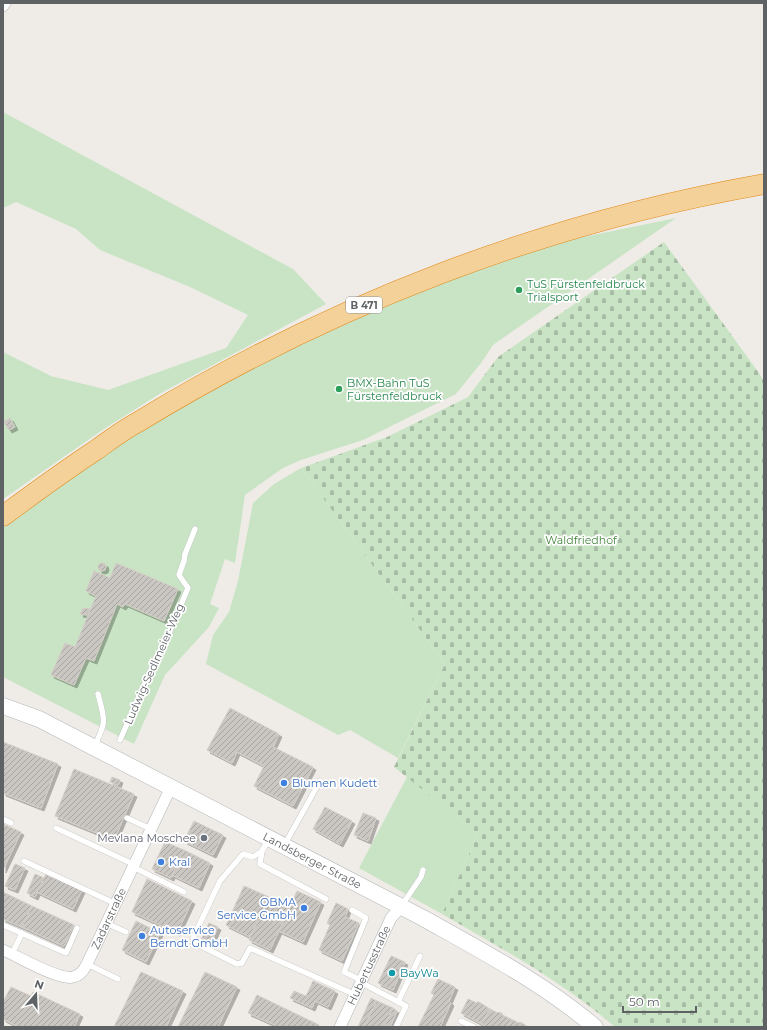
<svg xmlns="http://www.w3.org/2000/svg" width="767" height="1030" viewBox="0 0 767 1030" font-family="Montserrat,sans-serif">
<style>
.green{fill:#c9e4c5}
.cemetery{fill:url(#cemetery-stones)}
.building{fill:url(#building-hatch);stroke:#d3cdc5;filter:url(#shadow)}
.lines{fill:none;stroke-linecap:round;stroke-linejoin:round}
.lane-casing{stroke:#b2b4b7;stroke-width:6}
.street-casing{stroke:#b2b4b7;stroke-width:12}
.secondary-casing{stroke:#b3b6ba;stroke-width:17}
.highway-casing{stroke:#e18715;stroke-width:21}
.lane{stroke:#fff;stroke-width:5.5}
.street{stroke:#fff;stroke-width:11}
.secondary{stroke:#fff;stroke-width:16}
.highway{stroke:#f4d199;stroke-width:20}
.leisure-dot{fill:#2e9e5b;stroke:#fff;stroke-width:1.5}
.shop-dot{fill:#3f7fe0;stroke:#fff;stroke-width:1.5}
.worship-dot{fill:#6b7280;stroke:#fff;stroke-width:1.5}
.culture-dot{fill:#0f9aa8;stroke:#fff;stroke-width:1.5}
.labels{text-anchor:middle;stroke-width:3.5;stroke-linejoin:round;paint-order:stroke}
.shield{fill:#fff;stroke:#8e9193;stroke-width:1}
.shield-label{font-size:10px;font-weight:bold;fill:#5e6265}
.leisure-label{font-size:11px;fill:#27864d;stroke:#fff;text-anchor:start}
.park-label{font-size:11px;fill:#44843e;stroke:#fff}
.street-label{font-size:11px;fill:#5e6265;stroke:#fff}
.shop-label{font-size:11px;fill:#366cbe;stroke:#fff;text-anchor:start}
.worship-label{font-size:11px;fill:#5b616d;stroke:#fff;text-anchor:end}
.culture-label{font-size:11px;fill:#0d838f;stroke:#fff;text-anchor:start}
</style>
<defs>
<pattern id="cemetery-stones" width="16" height="16" patternUnits="userSpaceOnUse"><rect width="16" height="16" fill="#c9e4c5"/><path d="M2 7V4a2 2 0 0 1 4 0v3zM10 15v-3a2 2 0 0 1 4 0v3z" fill="#a6bca4"/></pattern>
<pattern id="building-hatch" width="6" height="6" patternUnits="userSpaceOnUse"><rect width="6" height="6" fill="#cac7c3"/><path d="M-1 1l2-2M0 6l6-6M5 7l2-2" fill="none" stroke="#a7a5a2"/></pattern>
<filter id="shadow"><feDropShadow dx="3" dy="3" stdDeviation="0" flood-color="#0004"/></filter>
</defs>
<rect width="100%" height="100%" fill="#efece7"/>
<g class="green">
<path d="M3 112 293 269 326 304 161 393 104 429 3 499V352L51 376 108 390 226 348 248 315 190 287 100 250 76 229 16 202 3 208Z"/>
<path d="M676 218 493 345 481 363 456 394 363 440 301 460 283 468 245 495 235 563 225 559 210 604 219 608 209 627 165 675 134 744 3 677V523L95 457 201 396 306 340 413 291 564 241Z"/>
<path d="M301 468 445 664 398 758 350 730 338 735 206 664 213 635 229 612 238 581 253 503 274 484Z"/>
<path d="M407 777 478 834 442 914 359 868Z"/>
</g>
<path class="cemetery" d="M664 242 759 373 764 382V1027H615C562 981 502 949 442 914L478 834 394 767 445 664 301 468 387 437 468 397 498 357Z"/>
<g class="building">
<path d="M10 418 15 427 9 430 4 422Z"/>
<circle cx="102" cy="567" r="4"/>
<path d="M116 563 178 589 164 621 125 604 123 607 117 604 94 661 86 658 74 685 51 675 65 643 75 647 96 596 86 591 94 571 110 578Z"/>
<path d="M83 608 91 609 88 615 80 614Z"/>
<path d="M230 708 279 734 273 747 313 767 293 806 254 786 264 766 237 752 232 763 207 750Z"/>
<path d="M3 742 58 764 41 808 3 793Z"/>
<path d="M74 769 134 794 114 840 55 816Z"/>
<path d="M112 777 120 780 118 785 110 782Z"/>
<path d="M325 807 352 821 340 844 313 829Z"/>
<path d="M363 813 376 818 368 841 354 835Z"/>
<path d="M194 821 223 835 213 855 184 841Z"/>
<path d="M3 824 21 832 3 870Z"/>
<path d="M165 842 184 850 171 878 152 869Z"/>
<path d="M184 850 210 863 199 888 172 875Z"/>
<path d="M15 864 25 868 15 890 5 886Z"/>
<path d="M35 874 44 878 35 897 27 893Z"/>
<path d="M46 874 82 890 73 909 37 892Z"/>
<path d="M147 879 192 901 177 933 132 912Z"/>
<path d="M244 886 269 897 250 937 226 925Z"/>
<path d="M297 891 321 902 303 942 279 931Z"/>
<path d="M3 892 32 906 22 927 3 919Z"/>
<path d="M269 897 290 907 270 950 249 940Z"/>
<path d="M336 903 348 909 345 917 359 923 342 961 319 950 330 925 327 923Z"/>
<path d="M32 906 74 925 64 946 22 927Z"/>
<path d="M136 921 160 933 146 962 122 950Z"/>
<path d="M209 923 218 927 210 945 201 940Z"/>
<path d="M391 956 405 962 393 990 378 983Z"/>
<path d="M141 972 183 991 166 1027H114Z"/>
<path d="M205 972 237 987 218 1027H178Z"/>
<path d="M438 979 455 987 449 1001 451 1003 440 1027H418L434 995 431 993Z"/>
<path d="M313 981 335 991 328 1007 315 1001 312 1008 290 998 294 991 306 996Z"/>
<path d="M11 987 31 996 33 992 80 1014 74 1027H19L3 1019V1002Z"/>
<path d="M257 995 319 1025 318 1027H274L275 1025 248 1013Z"/>
<path d="M371 998 377 1001 364 1027H358Z"/>
<path d="M468 999 477 1003V1002H479L490 1009 482 1024 461 1013Z"/>
<path d="M377 1001 393 1008 384 1027H364Z"/>
<path d="M393 1008 397 1011 390 1027H384Z"/>
<path d="M490 1009 498 1013 499 1012 503 1014 502 1015 511 1019 508 1027H488L482 1024Z"/>
<path d="M511 1019 519 1023 520 1022 522 1023 528 1027H508Z"/>
</g>
<g class="lines">
<g class="lane-casing">
<g id="lane">
<path d="M120 740 156 658 167 638 188 588 179 575 184 561 185 554 195 529"/>
<path d="M94 747C107 721 105 721 98 694"/>
<path d="M127 818 151 829"/>
<path d="M3 819 11 823"/>
<path d="M56 828 135 865"/>
<path d="M269 839 262 851 260 864 326 899"/>
<path d="M285 844 320 781"/>
<path d="M262 851 253 857 243 854 220 881 193 938 195 943 237 964 242 963 250 948 356 995"/>
<path d="M24 861 116 904"/>
<path d="M133 867 184 892"/>
<path d="M402 905 421 877 423 870"/>
<path d="M352 910 366 918 344 972 363 981"/>
<path d="M106 923 126 932"/>
<path d="M3 925 66 953 77 928"/>
<path d="M12 954 22 933"/>
<path d="M87 964 118 979"/>
<path d="M362 983 406 1006 396 1027"/>
<path d="M398 1002 420 956"/>
<path d="M461 1021 474 1027"/>
</g>
</g>
<g class="street-casing">
<g id="street">
<path d="M3 6 5 3"/>
<path id="s1" d="M3 950C18 956 59 981 73 977 80 976 84 970 87 964L171 787"/>
<path id="s2" d="M340 1027 391 918 401 907"/>
</g>
</g>
<g class="secondary-casing">
<g id="secondary">
<path id="s3" d="M3 706 39 719 423 918C482 951 543 983 595 1027"/>
</g>
</g>
<g class="highway-casing">
<path id="highway" d="M3 516C34 493 64 471 96 450 110 440 123 430 138 422 330 305 543 223 764 184"/>
</g>
<use href="#lane" class="lane"/>
<use href="#street" class="street"/>
<use href="#secondary" class="secondary"/>
<use href="#highway" class="highway"/>
</g>
<g class="leisure-dot">
<circle cx="519" cy="290" r="4"/>
<circle cx="339" cy="389" r="4"/>
</g>
<g class="shop-dot">
<circle cx="284" cy="783" r="4"/>
<circle cx="161" cy="862" r="4"/>
<circle cx="304" cy="908" r="4"/>
<circle cx="142" cy="936" r="4"/>
</g>
<circle class="worship-dot" cx="204" cy="838" r="4"/>
<circle class="culture-dot" cx="392" cy="973" r="4"/>
<g class="labels">
<rect class="shield" x="346" y="297" width="36" height="16" rx="3"/>
<g class="shield-label">
<text x="364" y="309">B 471</text>
</g>
<g class="leisure-label">
<text x="527" y="288">TuS Fürstenfeldbruck<tspan x="527" dy="13">Trialsport</tspan></text>
<text x="347" y="387">BMX-Bahn TuS<tspan x="347" dy="13">Fürstenfeldbruck</tspan></text>
</g>
<g class="park-label">
<text x="581" y="544">Waldfriedhof</text>
</g>
<g class="street-label">
<text transform="translate(154 664) rotate(-66)" y="4">Ludwig-Sedlmeier-Weg</text>
<text dy="4" stroke="none"><textPath href="#s3" startOffset="346">Landsberger Straße</textPath></text>
<text dy="4" stroke="none"><textPath href="#s1" startOffset="146">Zadarstraße</textPath></text>
<text dy="4" stroke="none"><textPath href="#s2" startOffset="68">Hubertusstraße</textPath></text>
</g>
<g class="shop-label">
<text x="292" y="787">Blumen Kudett</text>
<text x="169" y="866">Kral</text>
<text x="296" y="906" text-anchor="end">OBMA<tspan x="296" dy="13">Service GmbH</tspan></text>
<text x="150" y="934">Autoservice<tspan x="150" dy="13">Berndt GmbH</tspan></text>
</g>
<g class="worship-label">
<text x="196" y="842">Mevlana Moschee</text>
</g>
<g class="culture-label">
<text x="400" y="977">BayWa</text>
</g>
</g>
<rect width="767" height="1030" fill="none" stroke="#5e6265" stroke-width="8"/>
<g transform="translate(36 994) rotate(19)" stroke="#ffffff" stroke-width="3" paint-order="stroke">
<path d="M0-3L7 15L0 10L-7 15Z" fill="#5e6265"/>
<text y="-6" font-size="11" font-weight="bold" text-anchor="middle" fill="#5e6265">N</text>
</g>
<path d="M623 1006v6h73v-6" fill="none" stroke="#5e6265" stroke-width="2"/>
<text x="629" y="1006" font-size="12" fill="#5e6265" stroke="#ffffff" stroke-width="3" paint-order="stroke">50 m</text>
</svg>
